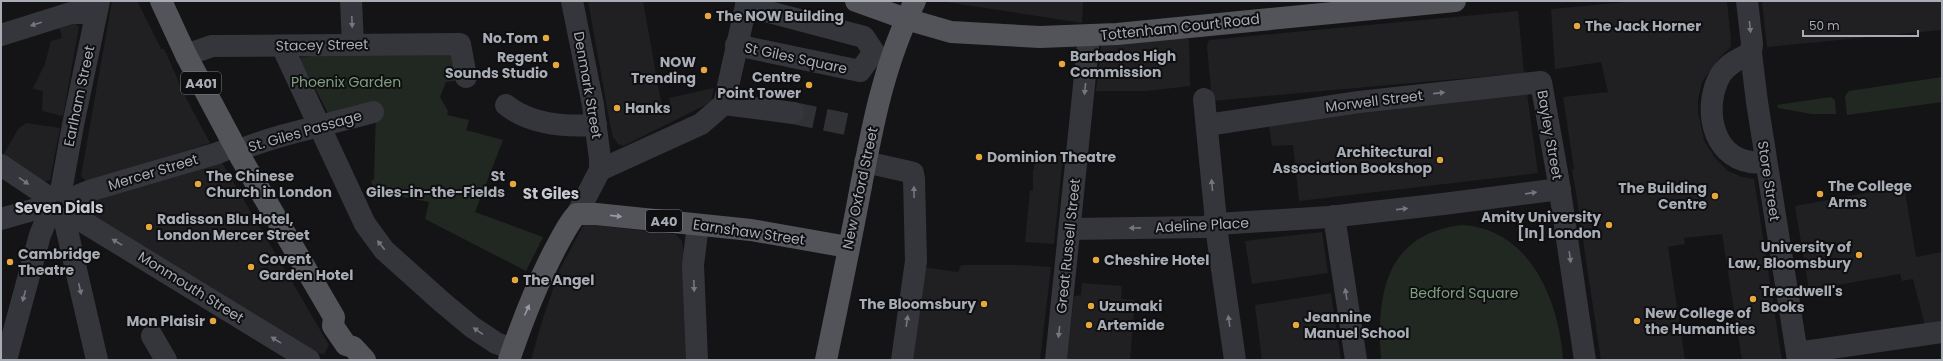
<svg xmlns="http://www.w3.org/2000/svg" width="1943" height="361" viewBox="0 0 1943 361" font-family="Poppins,sans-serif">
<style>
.built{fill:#202023}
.green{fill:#212821}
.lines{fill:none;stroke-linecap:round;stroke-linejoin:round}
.minor-tunnel{stroke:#313236;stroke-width:22;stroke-dasharray:22 11;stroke-linecap:butt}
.minor{stroke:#35363b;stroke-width:22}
.major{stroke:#525459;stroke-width:22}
.oneway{fill:#74777e}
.oneway2{fill:#969aa3}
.poi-dot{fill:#e6a83c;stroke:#0f0f11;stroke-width:1.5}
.labels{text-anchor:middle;stroke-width:4;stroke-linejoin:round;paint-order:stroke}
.shield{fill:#0f0f11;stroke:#797d84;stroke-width:1}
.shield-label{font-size:13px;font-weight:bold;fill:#a7acb5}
.poi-label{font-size:14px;font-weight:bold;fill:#a7acb5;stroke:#0f0f11;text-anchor:start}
.street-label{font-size:14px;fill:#a7acb5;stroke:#0f0f11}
.park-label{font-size:14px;fill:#7f9f80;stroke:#0f0f11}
.neighbourhood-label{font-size:15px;font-weight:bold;fill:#c7cad2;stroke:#0f0f11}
</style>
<rect width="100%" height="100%" fill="#141416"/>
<g class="built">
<path d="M112 1H137L161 49H164L187 100 210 143 87 182 81 176Z"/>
<path d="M588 1H643L660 96 664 113 672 111 669 98 714 88 711 102 623 146 618 144 613 137 610 124Z"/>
<path d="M946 1H1083L1082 23 946 2Z"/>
<path d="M1639 1H1727L1731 41 1728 42H1731V47L1719 58 1702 82 1698 100V112L1704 140 1715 158 1728 171 1742 177 1754 179 1782 360H1742L1722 234 1684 238 1685 244 1668 247 1685 360H1601L1574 180 1572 170 1574 169 1563 97 1608 92 1601 62 1555 69 1551 9Z"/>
<path d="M1762 1H1942V30L1767 47Z"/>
<path d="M1518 11 1524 73 1212 101 1207 46 1209 40Z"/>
<path d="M73 22 79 27 63 116 42 111 43 91 33 89 34 86 45 64 51 41 62 38 59 26Z"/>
<path d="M1102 39H1189L1190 86 1147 91H1096Z"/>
<path d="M1527 93 1538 173 1299 201 1293 145 1272 146 1268 121Z"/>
<path d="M26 123 60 128 50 180 43 182 3 155 19 128Z"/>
<path d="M1041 153 1063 155 1054 244 1025 242 1030 190 1033 191V170H1034L1035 154Z"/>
<path d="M221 161 329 345 324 354 314 353 88 214 87 200Z"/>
<path d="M1904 186 1916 257 1942 252V323L1925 326 1913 279 1902 281 1900 274 1809 290 1795 206Z"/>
<path d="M584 224 675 234 682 241 686 270 692 360H531L542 321 560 269Z"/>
<path d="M1322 232 1328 273 1252 284 1245 241Z"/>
<path d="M961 265H1019L1051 267 1040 360H909L922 267 958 272Z"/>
<path d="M1082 283 1122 286 1121 299 1135 300 1130 360H1067L1074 297 1076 296 1081 295Z"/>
<path d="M1331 293 1341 360H1262L1255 305Z"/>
</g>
<g class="green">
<path d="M457 50 462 80 446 82 440 97 448 111 447 115 469 120 466 130 503 140 475 212 543 237 526 271 425 219 429 202 374 191 371 181 374 179 376 109 329 115 299 58 334 53Z"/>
<path d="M1942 77V102L1847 115 1845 96 1849 91Z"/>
<path d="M1831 97 1835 100 1836 114H1812L1778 108 1777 105Z"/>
<path d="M1462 225C1530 229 1559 300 1563 360H1381C1376 295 1385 234 1462 225Z"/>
</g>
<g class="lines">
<path class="minor-tunnel" d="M793 113 846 124"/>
<g class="minor">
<path d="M351 1 353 44"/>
<path d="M572 1 593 105 600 159V170L577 214"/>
<path d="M1747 1 1752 44 1751 53 1757 102 1798 360"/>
<path d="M1 35 71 13H86L95 18"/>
<path d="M736 45 860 71 874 52 864 37 746 6"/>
<path d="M282 46 365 224 384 250 442 302 472 327 496 343 512 349"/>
<path d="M1751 53C1740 58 1728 64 1721 74 1703 104 1710 156 1751 162 1756 163 1761 162 1766 162"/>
<path d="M186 55 212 46 460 44 466 77"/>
<path d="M1204 99 1218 241 1235 360"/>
<path d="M724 104 747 1"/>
<path d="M506 105C531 125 567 127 596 125"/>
<path d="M1207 125 1359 102 1541 82 1558 178 1585 360"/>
<path d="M237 151C281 133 328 125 373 112"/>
<path d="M865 162 910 172 913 173 914 179 916 261 902 360"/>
<path d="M1 165 47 196"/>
<path d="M600 170 701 124 724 104 793 113"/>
<path d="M61 191 73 125 99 1"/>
<path d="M72 198 92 190 218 153 234 146"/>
<path d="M72 215 309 360"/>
<path d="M1334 216 1356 360"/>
<path d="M1 219 43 207"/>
<path d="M65 222 97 360"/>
<path d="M1070 229 1204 227 1216 224 1329 217 1443 204 1560 189"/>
<path d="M152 336 166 360"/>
<path d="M1797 353 1942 332"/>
<path d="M6 360 40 235 47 218"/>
<path d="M697 360 693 265 698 225"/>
<path d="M1056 360 1089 36"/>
</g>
<g class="major">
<path d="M161 1 186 55 241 158 334 317 333 326 346 345 353 347 365 360"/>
<path d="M856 1 906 19 951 32 1040 37 1117 34 1455 1"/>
<path d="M509 360C523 319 539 278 560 240 565 231 570 221 577 214H596L751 230 848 247"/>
<path d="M826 360C837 307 848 255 858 202 871 133 883 64 915 1"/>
</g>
</g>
<defs><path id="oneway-solid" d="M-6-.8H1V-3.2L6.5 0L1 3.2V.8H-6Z"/></defs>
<g class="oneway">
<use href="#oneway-solid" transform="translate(352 22) rotate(88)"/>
<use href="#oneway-solid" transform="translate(36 24) rotate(163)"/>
<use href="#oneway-solid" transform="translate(1750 27) rotate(84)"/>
<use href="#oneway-solid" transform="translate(1085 89) rotate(96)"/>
<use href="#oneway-solid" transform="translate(1439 93) rotate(-6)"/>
<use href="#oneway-solid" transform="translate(24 181) rotate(35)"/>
<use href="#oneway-solid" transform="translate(1212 185) rotate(-95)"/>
<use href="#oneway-solid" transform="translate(914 192) rotate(-91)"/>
<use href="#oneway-solid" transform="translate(1531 193) rotate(-8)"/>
<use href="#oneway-solid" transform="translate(1402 209) rotate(-6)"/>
<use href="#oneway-solid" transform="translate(1135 228) rotate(179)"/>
<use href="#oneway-solid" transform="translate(117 242) rotate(-149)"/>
<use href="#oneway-solid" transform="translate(381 245) rotate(-128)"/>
<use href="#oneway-solid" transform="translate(1570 257) rotate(82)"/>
<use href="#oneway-solid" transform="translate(694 286) rotate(88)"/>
<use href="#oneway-solid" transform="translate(80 289) rotate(77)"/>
<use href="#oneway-solid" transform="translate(1346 294) rotate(-99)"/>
<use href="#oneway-solid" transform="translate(24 296) rotate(105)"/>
<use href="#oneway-solid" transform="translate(907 321) rotate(-82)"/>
<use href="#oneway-solid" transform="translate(1229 321) rotate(-98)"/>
<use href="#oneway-solid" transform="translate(478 331) rotate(-146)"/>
<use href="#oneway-solid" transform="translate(1059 332) rotate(96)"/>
<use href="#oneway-solid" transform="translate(276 340) rotate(-148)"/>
</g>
<g class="oneway2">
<use href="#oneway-solid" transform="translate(616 216) rotate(6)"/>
<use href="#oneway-solid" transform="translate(527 310) rotate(-66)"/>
</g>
<g class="poi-dot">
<circle cx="708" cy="16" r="4"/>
<circle cx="1577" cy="26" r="4"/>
<circle cx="546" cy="38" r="4"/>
<circle cx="1062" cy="64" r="4"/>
<circle cx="556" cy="65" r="4"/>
<circle cx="704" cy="70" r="4"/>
<circle cx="809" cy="85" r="4"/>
<circle cx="617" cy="108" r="4"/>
<circle cx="979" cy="157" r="4"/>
<circle cx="1440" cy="160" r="4"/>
<circle cx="198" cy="184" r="4"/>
<circle cx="513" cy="184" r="4"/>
<circle cx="1820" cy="194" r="4"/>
<circle cx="1715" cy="196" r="4"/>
<circle cx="1609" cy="225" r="4"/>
<circle cx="149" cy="227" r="4"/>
<circle cx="1859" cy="255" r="4"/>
<circle cx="1096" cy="260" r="4"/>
<circle cx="10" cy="262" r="4"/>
<circle cx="251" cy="267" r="4"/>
<circle cx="515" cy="280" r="4"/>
<circle cx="1753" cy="299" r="4"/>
<circle cx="984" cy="304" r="4"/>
<circle cx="1091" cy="306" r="4"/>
<circle cx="213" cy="321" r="4"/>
<circle cx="1637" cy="321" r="4"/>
<circle cx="1089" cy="325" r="4"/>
<circle cx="1296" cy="325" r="4"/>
</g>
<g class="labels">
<g class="shield">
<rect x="181" y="72" width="40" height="22" rx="3"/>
<rect x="646" y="210" width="36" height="22" rx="3"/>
</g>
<g class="shield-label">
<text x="201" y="88">A401</text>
<text x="664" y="226">A40</text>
</g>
<g class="poi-label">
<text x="716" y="21">The NOW Building</text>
<text x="1585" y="31">The Jack Horner</text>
<text x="538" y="43" text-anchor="end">No.Tom</text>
<text x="1070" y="61">Barbados High<tspan x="1070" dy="16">Commission</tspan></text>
<text x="548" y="62" text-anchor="end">Regent<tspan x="548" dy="16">Sounds Studio</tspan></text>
<text x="696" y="67" text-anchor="end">NOW<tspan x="696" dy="16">Trending</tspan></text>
<text x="801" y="82" text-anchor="end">Centre<tspan x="801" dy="16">Point Tower</tspan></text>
<text x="625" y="113">Hanks</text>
<text x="1432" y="157" text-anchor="end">Architectural<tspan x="1432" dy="16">Association Bookshop</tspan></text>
<text x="987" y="162">Dominion Theatre</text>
<text x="206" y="181">The Chinese<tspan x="206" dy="16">Church in London</tspan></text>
<text x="505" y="181" text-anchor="end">St<tspan x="505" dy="16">Giles-in-the-Fields</tspan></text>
<text x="1828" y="191">The College<tspan x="1828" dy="16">Arms</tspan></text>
<text x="1707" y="193" text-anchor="end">The Building<tspan x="1707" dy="16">Centre</tspan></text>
<text x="1601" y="222" text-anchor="end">Amity University<tspan x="1601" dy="16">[In] London</tspan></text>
<text x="157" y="224">Radisson Blu Hotel,<tspan x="157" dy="16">London Mercer Street</tspan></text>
<text x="1851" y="252" text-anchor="end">University of<tspan x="1851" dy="16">Law, Bloomsbury</tspan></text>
<text x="18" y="259">Cambridge<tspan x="18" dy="16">Theatre</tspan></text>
<text x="259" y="264">Covent<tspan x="259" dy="16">Garden Hotel</tspan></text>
<text x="1104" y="265">Cheshire Hotel</text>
<text x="523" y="285">The Angel</text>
<text x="1761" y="296">Treadwell's<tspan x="1761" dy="16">Books</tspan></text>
<text x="976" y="309" text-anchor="end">The Bloomsbury</text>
<text x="1099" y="311">Uzumaki</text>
<text x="1645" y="318">New College of<tspan x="1645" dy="16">the Humanities</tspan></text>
<text x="1304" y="322">Jeannine<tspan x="1304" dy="16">Manuel School</tspan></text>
<text x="205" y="326" text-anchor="end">Mon Plaisir</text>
<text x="1097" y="330">Artemide</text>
</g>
<g class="street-label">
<text transform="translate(1180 27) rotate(-6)" y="5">Tottenham Court Road</text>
<text transform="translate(322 45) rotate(-1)" y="5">Stacey Street</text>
<text transform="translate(796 58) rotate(12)" y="5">St Giles Square</text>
<text transform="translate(588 85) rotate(80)" y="5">Denmark Street</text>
<text transform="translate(79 96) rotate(-78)" y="5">Earlham Street</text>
<text transform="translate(1374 101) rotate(-7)" y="5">Morwell Street</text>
<text transform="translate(305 131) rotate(-16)" y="5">St. Giles Passage</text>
<text transform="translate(1550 135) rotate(80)" y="5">Bayley Street</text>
<text transform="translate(153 172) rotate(-17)" y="5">Mercer Street</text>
<text transform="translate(1769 181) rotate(81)" y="5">Store Street</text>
<text transform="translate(860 188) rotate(-78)" y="5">New Oxford Street</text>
<text transform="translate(1202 225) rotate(-3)" y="5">Adeline Place</text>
<text transform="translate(749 232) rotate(8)" y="5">Earnshaw Street</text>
<text transform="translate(1068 246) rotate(-84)" y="5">Great Russell Street</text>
<text transform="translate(191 287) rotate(32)" y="5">Monmouth Street</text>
</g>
<g class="park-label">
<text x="346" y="87">Phoenix Garden</text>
<text x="1464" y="298">Bedford Square</text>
</g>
<g class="neighbourhood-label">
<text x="551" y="199">St Giles</text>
<text x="59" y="213">Seven Dials</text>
</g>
</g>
<rect width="1943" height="361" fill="none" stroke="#a7acb5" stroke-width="4"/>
<path d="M1803 30v6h115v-6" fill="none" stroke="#a7acb5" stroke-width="2"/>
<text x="1809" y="30" font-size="12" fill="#a7acb5" stroke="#0f0f11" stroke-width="3" paint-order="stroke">50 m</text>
</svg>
